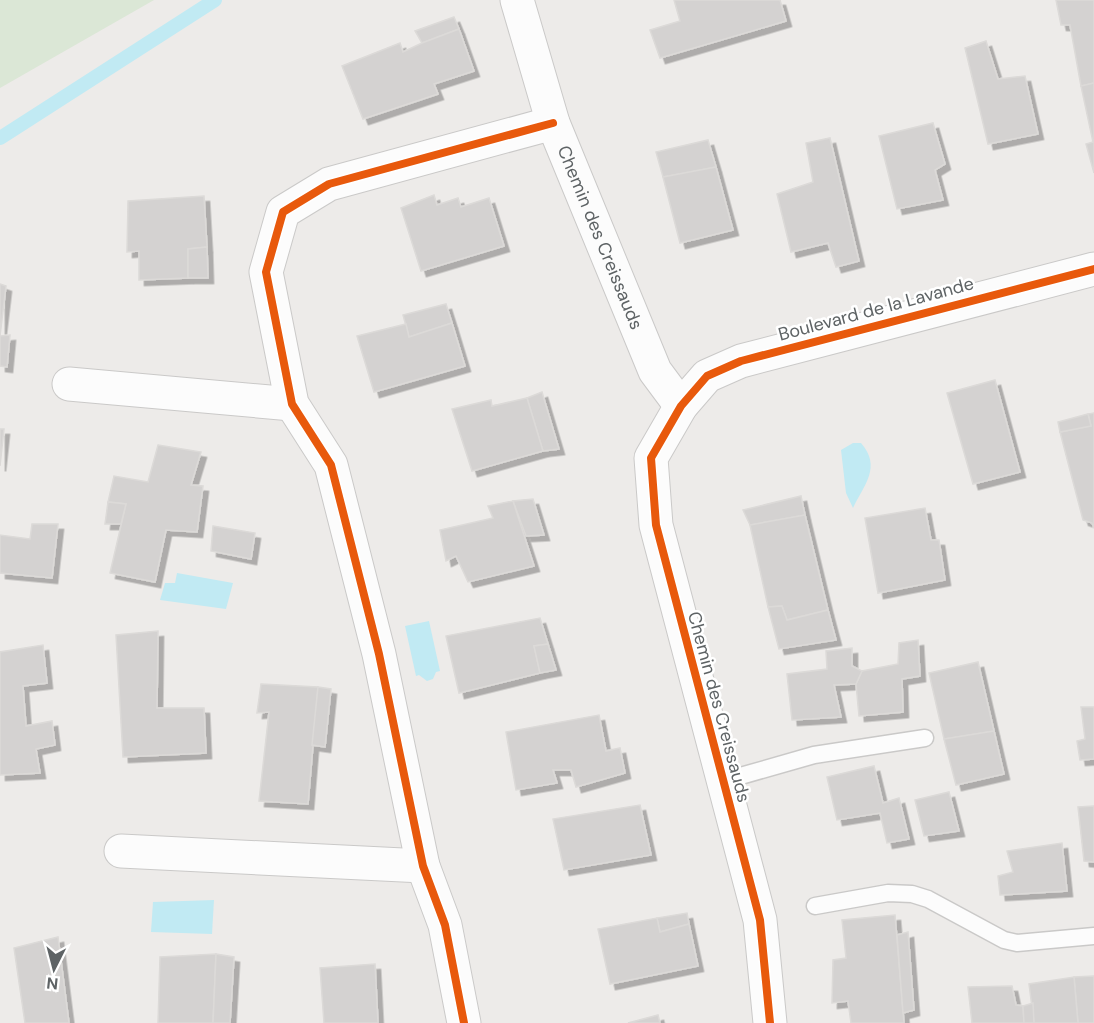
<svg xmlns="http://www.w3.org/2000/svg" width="1094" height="1023" viewBox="0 0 1094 1023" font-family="'DM Sans',sans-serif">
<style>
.green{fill:#dbe7d6}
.water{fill:#c1eaf3}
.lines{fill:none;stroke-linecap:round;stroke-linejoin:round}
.stream{stroke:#c1eaf3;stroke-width:14}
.building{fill:#d4d2d1;stroke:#dcdad8;stroke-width:1.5;filter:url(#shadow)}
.service-casing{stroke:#cac9c8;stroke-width:19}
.minor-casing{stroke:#cac9c8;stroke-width:35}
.service{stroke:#fcfcfc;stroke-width:16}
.minor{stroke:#fcfcfc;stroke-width:33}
.cycleway-casing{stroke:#fff;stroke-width:11}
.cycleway{stroke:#e8590c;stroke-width:8}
.labels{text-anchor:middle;stroke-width:5;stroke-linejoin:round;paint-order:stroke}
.street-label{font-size:18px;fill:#5e6365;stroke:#fff}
</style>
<defs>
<filter id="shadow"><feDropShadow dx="5.5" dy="5.5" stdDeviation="0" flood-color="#0004"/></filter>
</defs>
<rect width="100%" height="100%" fill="#edebe9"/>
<path class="green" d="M0 0H154L0 88Z"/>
<g class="water">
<path d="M853 443H861C882 467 864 485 853 508L846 493 841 450Z"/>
<path d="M177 573 233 583 226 609 160 600 165 583H175Z"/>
<path d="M429 621 440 671 436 672 433 679 427 681 419 675 416 676 405 626Z"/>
<path d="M214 900 212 934 151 932 153 902Z"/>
</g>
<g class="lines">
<path class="stream" d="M0 138 215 0"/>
</g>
<g class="building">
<path d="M674 0H780L786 21 660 58 650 30 680 21Z"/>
<path d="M1056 0H1094V83L1081 86 1070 25H1061Z"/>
<path d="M454 17 459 29 422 43 415 31Z"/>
<path d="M459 29 474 71 434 84 438 94 363 119 342 66 400 43 403 52 422 43Z"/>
<path d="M986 41 998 79 1025 76 1038 134 988 144 965 48Z"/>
<path d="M1094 83V173L1086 144 1093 142 1081 86Z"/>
<path d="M933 123 945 164 935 170 943 200 897 209 879 136Z"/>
<path d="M830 138 859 261 836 267 828 243 791 252 777 194 813 182 806 143Z"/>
<path d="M708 140 716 167 663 177 656 152Z"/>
<path d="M716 167 733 230 680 243 663 177Z"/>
<path d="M434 195 437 205 458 198 461 207 489 198 504 246 421 271 401 208Z"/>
<path d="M204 196 207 247 188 249V278L139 280V251L127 252 128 201Z"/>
<path d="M207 247 208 278H188V249Z"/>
<path d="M0 284 6 286 0 336 10 335 7 367 0 366Z"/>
<path d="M446 304 452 323 409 337 403 315Z"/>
<path d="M452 323 465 366 374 392 357 336 406 324 409 337Z"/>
<path d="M995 380 1020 472 973 484 947 393Z"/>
<path d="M542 392 559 449 543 451 527 398Z"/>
<path d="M527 398 543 451 472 471 452 409 491 400 492 406Z"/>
<path d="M1094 413V528L1092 523 1083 520 1060 432 1091 426 1088 414Z"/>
<path d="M1088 414 1091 426 1060 432 1058 422Z"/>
<path d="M0 429H4L0 466Z"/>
<path d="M158 445 201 452 191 485 203 486 197 532 166 530 155 582 110 573 126 504 108 502 114 476 148 482Z"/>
<path d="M801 496 805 515 750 525 743 510Z"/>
<path d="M533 499 544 535 526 536 513 501Z"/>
<path d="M513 501 534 566 468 582 456 556 446 561 440 530 493 518 488 506Z"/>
<path d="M108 502 126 504 121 524H105Z"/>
<path d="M925 508 931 540H939L945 580 878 593 865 518Z"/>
<path d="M805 515 828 610 787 620 782 606 768 607 750 525Z"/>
<path d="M32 524H58L52 578 0 573V535L30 539Z"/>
<path d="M213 526 255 533 251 559 211 551Z"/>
<path d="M782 606 787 620 828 610 836 640 779 649 768 607Z"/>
<path d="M540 618 548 644 534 646 540 673 459 693 446 636Z"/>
<path d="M158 631 157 708H204L206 753 123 757 116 635Z"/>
<path d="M918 640 920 676 902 679 903 712 859 716 856 684 862 671 898 664 899 643Z"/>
<path d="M548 644 556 670 540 673 534 646Z"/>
<path d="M43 645 47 683 23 686 26 726 52 721 55 745 36 749 40 773 0 775V652Z"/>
<path d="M852 648V666L862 671 856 684 834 685 841 717 792 720 787 674 827 669 826 651Z"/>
<path d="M978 662 994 731 944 739 929 673Z"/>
<path d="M261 684 318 687 308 804 259 801 269 712 257 713Z"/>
<path d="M318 687 331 689 325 747 312 745Z"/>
<path d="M1081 707H1094V759L1080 760 1077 741 1085 739Z"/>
<path d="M599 715 606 751 620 748 625 773 576 787 571 770H553L557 783 516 790 506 732Z"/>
<path d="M994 731 1004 774 956 785 944 739Z"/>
<path d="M874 766 883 803 899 798 909 839 887 843 880 813 837 820 827 777Z"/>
<path d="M949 792 959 831 924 836 915 800Z"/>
<path d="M640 805 651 855 564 870 553 819Z"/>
<path d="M1094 806V862L1084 861 1078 807Z"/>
<path d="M1062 843 1067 891 1000 895 998 876 1013 872 1007 851Z"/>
<path d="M687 913 689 924 660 932 657 918Z"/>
<path d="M895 915 904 1023H851L848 1001 832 1003 833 960 846 958 842 920Z"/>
<path d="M657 918 660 932 689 924 698 966 610 984 598 929Z"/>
<path d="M908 932 914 1010 903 1013 897 935Z"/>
<path d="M58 937 69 1023H25L14 948Z"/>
<path d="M216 954 213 1023H158L160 957Z"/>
<path d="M216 954 234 957 230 1023H213Z"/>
<path d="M375 964 378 1023H324L320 968Z"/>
<path d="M1094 976V1023H1078L1074 977Z"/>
<path d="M1074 977 1078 1023H1034L1029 984Z"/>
<path d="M1012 986 1016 1005 1023 1006 1024 1023H972L968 987Z"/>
<path d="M1033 1003 1034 1023H1024L1023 1006Z"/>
<path d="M658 1015 660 1023H628Z"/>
</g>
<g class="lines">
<g class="service-casing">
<g id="service">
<path d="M723 781 814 755 925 738"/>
<path d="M815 906 888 893 912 894 928 899 1004 940 1017 943 1094 936"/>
</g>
</g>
<g class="minor-casing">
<g id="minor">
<path id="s1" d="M517 0 553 123 655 371 681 406"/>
<path d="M69 384 292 404"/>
<path d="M121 851 423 866"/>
<path d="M464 1023 445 925 423 866 379 654 331 465 292 404 266 272 283 212 329 184 553 123"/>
<path d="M770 1023 760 920 656 525 651 458 681 406 707 376 741 361 1094 269"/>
</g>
</g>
<use href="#service" class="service"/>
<use href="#minor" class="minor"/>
<g class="cycleway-casing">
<g id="cycleway">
<path d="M464 1023 445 925 423 866 379 654 331 465 292 404 266 272 283 212 329 184 553 123"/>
<path d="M770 1023 760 920 656 525 651 458 681 406 707 376 741 361 1094 269"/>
</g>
</g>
<use href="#cycleway" class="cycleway"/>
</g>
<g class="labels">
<g class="street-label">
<text dy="6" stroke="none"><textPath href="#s1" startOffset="252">Chemin des Creissauds</textPath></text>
<text transform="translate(876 309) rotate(-15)" y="6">Boulevard de la Lavande</text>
<text transform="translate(719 707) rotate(75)" y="6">Chemin des Creissauds</text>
</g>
</g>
<g transform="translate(54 969) rotate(186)" stroke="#ffffff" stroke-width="4.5" paint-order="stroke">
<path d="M0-4.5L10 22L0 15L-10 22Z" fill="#5e6365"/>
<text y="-9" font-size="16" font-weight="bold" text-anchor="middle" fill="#5e6365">N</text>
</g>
</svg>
